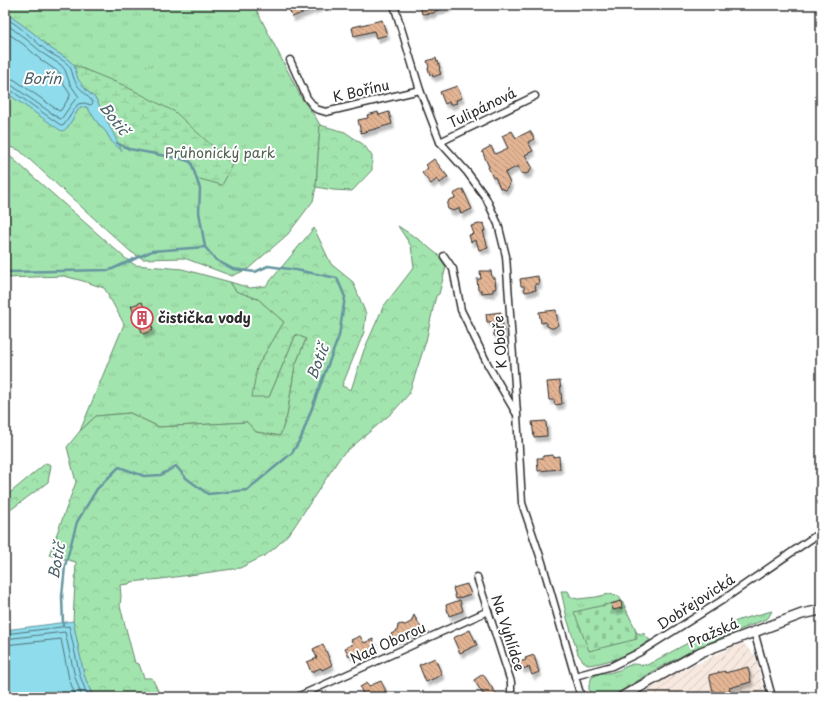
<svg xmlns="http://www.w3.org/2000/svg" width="826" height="702" viewBox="0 0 826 702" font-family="'Playpen Sans',sans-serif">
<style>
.industrial{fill:url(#industrial-furrows)}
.grass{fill:url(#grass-tufts);stroke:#66886c}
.forest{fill:url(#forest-crowns);stroke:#66886c}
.wetland{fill:url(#wetland-marsh);stroke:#66886c}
.cemetery{fill:url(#cemetery-stones);stroke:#66886c}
.water{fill:#8edcec;stroke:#66959f}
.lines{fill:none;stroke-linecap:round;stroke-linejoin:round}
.shore{stroke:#537278;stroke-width:1}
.stream{stroke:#66959f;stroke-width:2.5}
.building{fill:url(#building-back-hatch);stroke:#2b2b2b;filter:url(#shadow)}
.street-casing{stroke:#2b2b2b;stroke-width:9}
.secondary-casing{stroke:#2b2b2b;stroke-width:12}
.street{stroke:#fff;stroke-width:6}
.secondary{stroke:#fff;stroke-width:9}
.labels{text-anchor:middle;stroke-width:4;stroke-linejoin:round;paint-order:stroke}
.street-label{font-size:14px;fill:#2b2b2b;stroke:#fff}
.park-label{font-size:14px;fill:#4f6252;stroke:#fff}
.poi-label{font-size:14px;font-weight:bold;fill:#2b2b2b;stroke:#fff;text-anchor:start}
.water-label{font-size:15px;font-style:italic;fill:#496065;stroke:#fff}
</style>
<defs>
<pattern id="industrial-furrows" width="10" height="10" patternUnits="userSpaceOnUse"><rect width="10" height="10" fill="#f7e9df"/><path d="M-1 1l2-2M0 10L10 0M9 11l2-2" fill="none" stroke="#d4c8c0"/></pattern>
<pattern id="grass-tufts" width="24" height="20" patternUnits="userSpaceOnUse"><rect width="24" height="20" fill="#a2e4ae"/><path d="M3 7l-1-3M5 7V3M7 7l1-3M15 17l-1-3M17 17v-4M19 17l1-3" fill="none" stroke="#8cc496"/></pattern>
<pattern id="forest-crowns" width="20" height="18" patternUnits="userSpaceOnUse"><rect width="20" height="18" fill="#a2e4ae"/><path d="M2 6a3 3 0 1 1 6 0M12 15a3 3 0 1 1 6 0" fill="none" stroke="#8cc496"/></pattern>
<pattern id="wetland-marsh" width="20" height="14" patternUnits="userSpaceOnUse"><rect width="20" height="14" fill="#a2e4ae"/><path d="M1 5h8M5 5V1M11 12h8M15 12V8" fill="none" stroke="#8cc496"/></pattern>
<pattern id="cemetery-stones" width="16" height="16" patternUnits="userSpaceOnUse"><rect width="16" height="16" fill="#a2e4ae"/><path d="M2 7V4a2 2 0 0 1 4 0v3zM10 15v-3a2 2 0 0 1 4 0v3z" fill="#8cc496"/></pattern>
<pattern id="building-back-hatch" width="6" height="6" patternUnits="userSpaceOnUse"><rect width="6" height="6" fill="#e4b594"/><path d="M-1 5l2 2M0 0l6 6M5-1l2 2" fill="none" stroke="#b99379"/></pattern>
<filter id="shadow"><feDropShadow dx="2.5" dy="4.5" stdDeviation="1" flood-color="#0004"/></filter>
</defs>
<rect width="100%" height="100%" fill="#fff"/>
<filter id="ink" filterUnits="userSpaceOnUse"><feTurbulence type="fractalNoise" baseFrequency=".025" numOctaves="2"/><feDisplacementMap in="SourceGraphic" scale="8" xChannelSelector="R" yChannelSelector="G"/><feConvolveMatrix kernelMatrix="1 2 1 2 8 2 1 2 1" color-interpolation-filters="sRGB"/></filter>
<g filter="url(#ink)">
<path class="industrial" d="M743 643 755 655 765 697H638L665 679 728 649Z"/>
<g class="grass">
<path d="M5 5H254L302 99 316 118 320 125 316 187 313 201 288 234 248 269 232 276 184 258 143 259 131 252 19 150 5 145V92L61 130 67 128 80 107H87L97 122 106 132 112 142 121 149 96 99 86 90 77 79 74 65 66 58 50 48 32 32 10 16 5 13Z"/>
<path d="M5 155 11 157 125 258 135 265 182 269 230 282 236 291 258 299 284 322 257 367 269 397 296 334 306 339 295 366 287 416 280 436 256 432 247 422 159 427 130 413 96 416 80 431 124 324 111 300 109 299 108 294 104 288 83 281 64 276 5 278Z"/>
<path d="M561 591H568L571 597 578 599 596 597 609 594 619 596 637 633 645 634 646 637 650 640 637 649 619 658 600 663 589 665 583 661 578 654 567 618Z"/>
<path d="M772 611 768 618 695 649 657 669 611 697H594L589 691V685L592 677 601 673H609L619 670 632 664 647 665 710 631 742 619Z"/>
</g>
<g class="forest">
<path d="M320 125 345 132 364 145 372 156V170L352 191 333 190 316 187Z"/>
<path d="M398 226 421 241 438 255 446 267 439 294 436 296 434 304 426 341 409 394 393 412 341 456 292 530 277 546 266 555 240 568 161 579 131 582 129 584 120 585 121 596 120 606 135 663 139 664 144 678H152L161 697H93L84 675 73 621 76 562 49 555 76 482 67 447 80 431 96 416 130 413 159 427 247 422 256 432 280 436 287 416 295 366 306 339 296 334 269 397H252L257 367 284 322 258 299 236 291 230 282 250 288 266 286 314 228 331 264 353 282 366 314 364 332 342 386 351 390 364 350 383 307 414 267 411 246Z"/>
<path d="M46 463 51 465 48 482 5 514V497Z"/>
</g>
<path class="wetland" d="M74 65 123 85 175 112 233 165 222 185 196 178 191 162 182 159 129 149 115 142 104 115 96 99 86 90 77 79Z"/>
<path class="cemetery" d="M622 601 635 628 637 639 589 651 574 612Z"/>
<g class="water">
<path d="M5 13 10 16 32 32 50 48 66 58 74 65 78 79 86 90 96 99 122 151 112 142 106 132 97 122 87 107H80L67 128 63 131 60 130 5 92Z"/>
<path d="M73 621 84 675 93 697H5V630L52 624Z"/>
</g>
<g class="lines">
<g class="shore">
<path d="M5 18C21 26 33 40 47 51 54 56 65 60 70 67 73 73 73 79 77 85 81 90 91 99 93 103L91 105 84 103 78 104 64 125 62 126 9 89H5"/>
<path d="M5 23 26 39 45 55 61 65 65 70 70 84 79 97 73 102 62 118 60 119 11 85 5 84"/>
<path d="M5 31 23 44 41 60 60 73 64 85 70 94V96L61 110 59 111 15 80 10 78H5"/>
<path d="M5 634 69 626 80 676 88 697"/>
<path d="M5 639 65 632 75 677 82 697"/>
<path d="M5 645 61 639 69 679 76 697"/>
</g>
<g class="stream">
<path d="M5 272 110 270 152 251 205 247"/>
<path d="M63 625 62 596 65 566 77 522 97 489 119 467 144 476 161 475 176 466 186 478 208 494 247 490 292 453 301 438 324 375 339 336 345 297 337 278 296 270 268 266 255 272 233 269 216 260 205 247 199 212 200 189 191 162 182 159 129 149 117 143"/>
</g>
</g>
<g class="building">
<path d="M288 5H321V6L292 17Z"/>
<path d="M420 5H448L449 7 435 11 434 13 422 14Z"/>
<path d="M382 20 387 35 376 38 374 31 354 36 352 28H353V27Z"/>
<path d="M436 58 437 62 438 61 440 68 439 69 441 74 433 77 432 74 430 75 428 68 429 67 427 61Z"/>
<path d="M457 86 462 98 456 100 457 103 450 105 449 102 445 104 440 92Z"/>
<path d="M378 112 379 115 389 112 392 124 361 133 358 120 368 118 367 115Z"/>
<path d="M512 131 516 138 530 131 535 139 528 142 533 151 525 155 532 167 529 172 527 174 521 173 518 166 505 173 510 183 508 188 506 190 500 188 495 177 493 178 488 167H489L482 151 491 146 495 154 508 148 502 136Z"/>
<path d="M434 159 448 177 440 183 437 179 431 184 422 173 428 168 426 165Z"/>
<path d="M463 189 472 209 461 214 459 208 454 211 448 209 447 205 449 200 455 198 453 194Z"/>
<path d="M483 223 485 231H483L488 248 479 250 476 240 471 242 469 235 474 234 471 226Z"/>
<path d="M480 271H491L492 278H495L496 289H493V292L482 293 481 290H478L477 279H481Z"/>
<path d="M538 276 539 284H535L536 290 525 292 524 286H521L520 279Z"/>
<path d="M142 302 153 330 143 334 131 306Z"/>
<path d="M556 310 558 325 554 328H551L547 326 546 322 541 323 539 312Z"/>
<path d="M501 312 504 335 494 336 493 322H487L486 314Z"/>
<path d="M560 381 562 404 555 405 554 400H549L547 382Z"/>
<path d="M546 421 547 436 534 437 532 422Z"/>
<path d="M553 455V457L559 456 560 469 538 471 537 458H543V456Z"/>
<path d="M467 584 471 594 456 599 453 588Z"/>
<path d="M460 600 463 611 449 616 446 605Z"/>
<path d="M621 601 622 608 613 610 611 604Z"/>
<path d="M414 615 421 628 415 631 413 634 411 635 408 634 394 640 391 634 397 631 398 625 402 624 405 625 411 622Z"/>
<path d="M470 630 477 645 460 653 453 638Z"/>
<path d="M360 636 364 643 373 639 376 647 358 655 357 653 355 654V653L349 656 345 648 353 644 351 640Z"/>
<path d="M323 644 332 665 322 670 321 668 311 672 307 662 317 658 313 649Z"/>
<path d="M534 655 539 672 532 675 529 667 522 669 519 662 526 660 525 658Z"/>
<path d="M435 658 442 675 426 682 419 665Z"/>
<path d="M748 667 751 682 729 688 730 691 714 695 709 675 725 671V673Z"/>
<path d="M483 674 496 694 492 697H485L474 680Z"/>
<path d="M381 681 386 691 384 692 383 695 380 696 378 695 373 697 372 695 364 697 360 687 367 683 369 686Z"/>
</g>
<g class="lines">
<g class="street-casing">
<g id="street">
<path d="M394 5 420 90 440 142 467 172 486 198 498 224 506 256 517 414 522 503 542 562 581 697"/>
<path d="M290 60 307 98 316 109 326 112 420 90"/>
<path d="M440 142 535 96"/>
<path d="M444 256 453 269 461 310 466 320 488 365 516 413"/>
<path d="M477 577 511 682V697"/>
<path d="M754 631 772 697"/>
<path d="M575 676 612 666 640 652 721 601 821 532"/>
<path d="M297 697 488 611"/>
</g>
</g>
<g class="secondary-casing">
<path id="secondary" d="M622 697 701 652 802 614 821 610"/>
</g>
<use href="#street" class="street"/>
<use href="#secondary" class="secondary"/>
</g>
</g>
<defs>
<g id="building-ring" transform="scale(1.15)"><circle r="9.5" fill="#fff" stroke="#d1495b" stroke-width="1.5"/><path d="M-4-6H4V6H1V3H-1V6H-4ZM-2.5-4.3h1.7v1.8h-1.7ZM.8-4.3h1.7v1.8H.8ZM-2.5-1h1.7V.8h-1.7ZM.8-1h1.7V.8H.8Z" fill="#d1495b"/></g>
</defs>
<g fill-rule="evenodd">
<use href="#building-ring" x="142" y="318"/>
</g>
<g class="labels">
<g class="street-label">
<text transform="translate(361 91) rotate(-13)" y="5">K Bořínu</text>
<text transform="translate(482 108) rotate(-26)" y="5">Tulipánová</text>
<text transform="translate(500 342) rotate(-94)" y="5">K Oboře</text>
<text transform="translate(696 602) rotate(-33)" y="5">Dobřejovická</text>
<text transform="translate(508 633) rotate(72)" y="5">Na Vyhlídce</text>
<text transform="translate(713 633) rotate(-23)" y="5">Pražská</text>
<text transform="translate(388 643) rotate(-24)" y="5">Nad Oborou</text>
</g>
<g class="park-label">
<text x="220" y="158">Průhonický park</text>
</g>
<g class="poi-label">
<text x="158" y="323">čistička vody</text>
</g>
<g class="water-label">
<text x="42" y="84">Bořín</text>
<text transform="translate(114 119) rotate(52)" y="5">Botič</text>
<text transform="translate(318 362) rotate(-69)" y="5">Botič</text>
<text transform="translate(57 561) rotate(-79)" y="5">Botič</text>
</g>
</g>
<rect width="826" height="702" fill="none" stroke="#fff" stroke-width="20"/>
<rect x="10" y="10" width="806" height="682" fill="none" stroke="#2b2b2b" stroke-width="1.5" filter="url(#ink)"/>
</svg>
